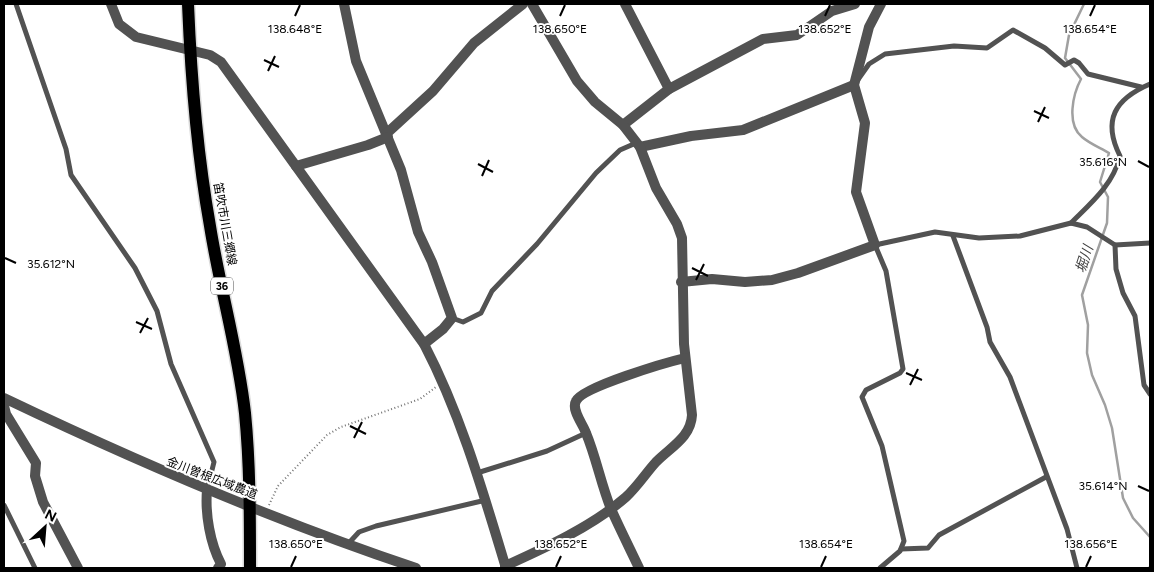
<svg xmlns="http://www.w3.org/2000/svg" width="1154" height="572" viewBox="0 0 1154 572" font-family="Figtree,'Noto Sans JP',sans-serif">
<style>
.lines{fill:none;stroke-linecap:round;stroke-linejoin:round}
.stream{stroke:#a0a0a0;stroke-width:2.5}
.primary-casing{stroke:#dbdbdb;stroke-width:15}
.path{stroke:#747474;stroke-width:2;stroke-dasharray:1 2.5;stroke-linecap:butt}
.service{stroke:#525252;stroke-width:5}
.minor{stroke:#525252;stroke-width:10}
.tertiary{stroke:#525252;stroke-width:10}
.primary{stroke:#000;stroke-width:12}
.ticks{fill:none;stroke:#000;stroke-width:2}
.labels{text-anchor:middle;stroke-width:4;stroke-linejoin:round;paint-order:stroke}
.shield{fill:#fff;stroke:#4c4c4c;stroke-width:1}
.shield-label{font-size:11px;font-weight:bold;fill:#000}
.street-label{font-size:12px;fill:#000;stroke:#fff}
.water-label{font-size:14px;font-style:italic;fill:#414141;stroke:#fff}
.ticks-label{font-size:12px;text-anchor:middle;fill:#000;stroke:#fff;stroke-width:4;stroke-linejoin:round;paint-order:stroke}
</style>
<rect width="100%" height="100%" fill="#fff"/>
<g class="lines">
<g class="stream">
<path d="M1084 4 1069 35 1065 58 1081 79C1073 94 1066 124 1082 137 1090 144 1101 148 1109 153L1100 182 1108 197 1107 223 1082 295 1088 325 1087 353 1092 375 1105 405 1112 428 1123 498 1133 518 1150 537"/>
<path d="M1149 568 1150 567"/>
</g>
<g class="primary-casing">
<path id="primary" d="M188 4C191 78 197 153 210 226 220 289 238 350 245 413 250 464 250 516 250 568"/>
</g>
<path class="path" d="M269 505 278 486 327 435 341 427 420 399 436 387"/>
<g class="service">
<path d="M16 4 66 149 71 175 135 268 157 311 171 364 214 462 207 490"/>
<path d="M857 81 869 64 885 54 954 46 987 48 1013 30 1045 48 1065 65 1074 60 1079 63 1088 74 1141 87"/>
<path d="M1071 223C1091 203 1113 185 1120 156 1102 120 1115 99 1150 84"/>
<path d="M953 236 987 327 990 342 1010 377 1067 529 1077 568"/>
<path d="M1115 245 1116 269 1123 293 1135 316 1144 385 1150 394"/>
<path d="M452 318 463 322 481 313 492 291 537 244 596 173 620 150 636 143"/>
<path d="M477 473 547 451 586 433"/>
<path d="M4 505 35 568"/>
<path d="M347 545 359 532 376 526 486 500"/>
<path d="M901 549 928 548 939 535 1046 477"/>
<path d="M880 568 900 551 904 541 882 446 862 397 866 390 900 373 903 369 886 271 875 245 935 232 979 238 1020 236 1071 223 1087 227 1115 245 1150 243"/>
</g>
<g class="minor">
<path d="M111 4 119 24 136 37 210 55 221 62 424 344C461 415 483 492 506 568"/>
<path d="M344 4 356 61 401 170 418 232 432 262 452 318 443 329 424 344"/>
<path d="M625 4 669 89"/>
<path d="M623 125 669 89 763 39 797 35 832 11 855 4"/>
<path d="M386 134 433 91 474 43 523 4"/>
<path d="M640 147 691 136 743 130 854 85"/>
<path d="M296 166 368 145 388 137"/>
<path d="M681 282 712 279 745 282 772 280 798 273 875 245 856 192 865 123 854 85 869 27 881 4"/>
<path d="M4 406 6 414 36 463 35 476 43 502 78 568"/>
<path d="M207 490C205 514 210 543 221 564L218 568"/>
<path d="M505 566C545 548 593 526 626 497 637 487 646 473 656 462 671 447 691 437 692 415L684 344 682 238 677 224 656 188 640 147 623 125 595 102 577 81 532 4"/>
<path d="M639 568C630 549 620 529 611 509 601 484 596 457 586 433 583 424 571 410 576 401 582 387 668 362 685 358"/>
</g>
<path class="tertiary" d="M4 398C138 462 275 521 416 568"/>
<use href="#primary" class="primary"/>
</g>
<path class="ticks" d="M295 16 300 5M560 16 565 5M825 16 830 5M1090 16 1095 5M264 60 279 67M268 71 275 56M1034 111 1049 118M1038 122 1045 107M1138 161 1149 167M478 164 493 172M482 176 489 160M5 258 16 263M692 268 708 276M696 280 704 264M136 322 152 329M140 333 148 318M906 373 922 380M910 385 918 369M350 426 366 434M354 438 362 422M1138 486 1149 491M291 567 296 556M556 567 561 556M821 567 826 556M1086 567 1091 556"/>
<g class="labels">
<rect class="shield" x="211" y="277.5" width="22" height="17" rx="4"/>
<g class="shield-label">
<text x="222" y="290">36</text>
</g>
<g class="street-label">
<text transform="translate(225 224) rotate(80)" y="4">笛吹市川三郷線</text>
<text transform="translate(212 478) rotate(21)" y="4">金川曽根広域農道</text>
</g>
<g class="water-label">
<text transform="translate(1084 259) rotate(-72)" y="5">堀川</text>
</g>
</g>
<g class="ticks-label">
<text x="295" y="33">138.648°E</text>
<text x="560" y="33">138.650°E</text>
<text x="825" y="33">138.652°E</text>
<text x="1090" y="33">138.654°E</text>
<text x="1103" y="166">35.616°N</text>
<text x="51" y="268">35.612°N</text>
<text x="1103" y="490">35.614°N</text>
<text x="296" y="548">138.650°E</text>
<text x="561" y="548">138.652°E</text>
<text x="826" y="548">138.654°E</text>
<text x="1091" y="548">138.656°E</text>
</g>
<rect width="1154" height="572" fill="none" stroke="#000000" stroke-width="10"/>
<g transform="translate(45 527) rotate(26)" stroke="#ffffff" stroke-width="4" paint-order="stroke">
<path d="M0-4L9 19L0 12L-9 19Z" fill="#000000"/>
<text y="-8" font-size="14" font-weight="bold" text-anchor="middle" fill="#000000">N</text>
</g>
</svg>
